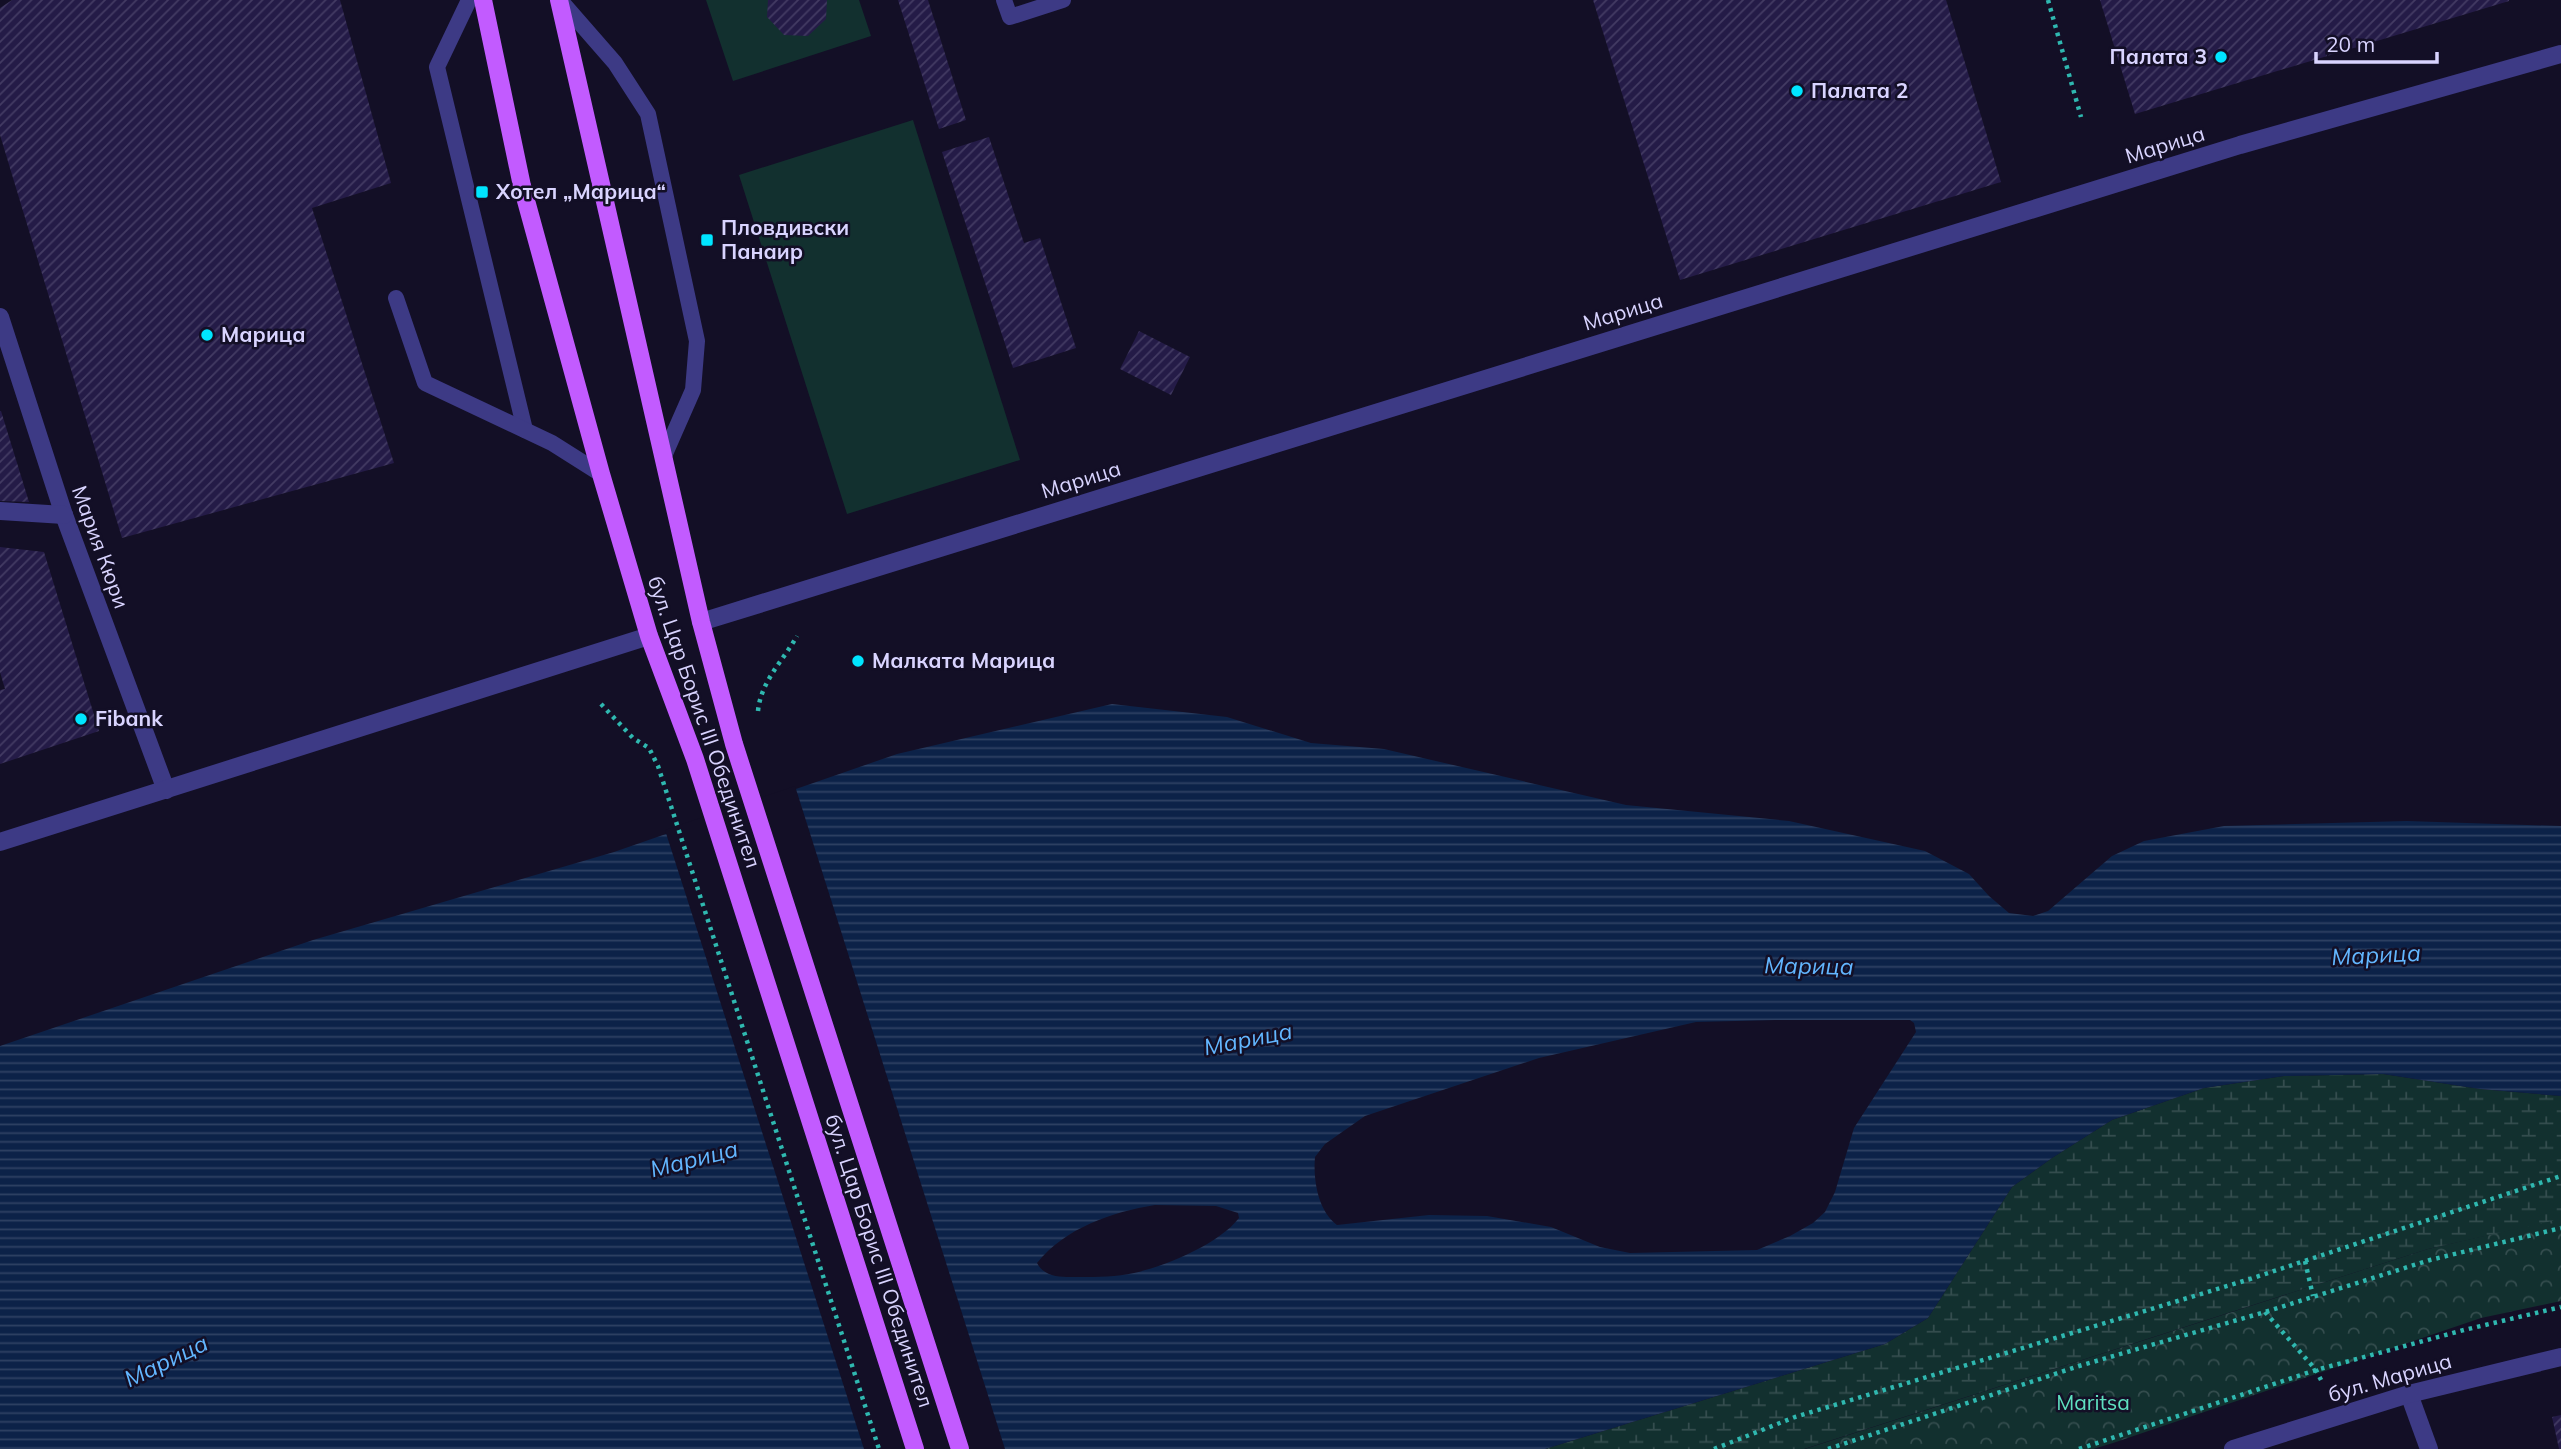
<svg xmlns="http://www.w3.org/2000/svg" width="2561" height="1449" viewBox="0 0 2561 1449" font-family="Mulish,sans-serif">
<style>
.green{fill:#12302f}
.forest{fill:url(#forest-crowns)}
.wetland{fill:url(#wetland-marsh)}
.water{fill:url(#water-rules);fill-rule:evenodd}
.pier{fill:#130f26}
.building{fill:url(#building-hatch)}
.lines{fill:none;stroke-linecap:round;stroke-linejoin:round}
.path{stroke:#2fb8b0;stroke-width:4.5;stroke-dasharray:3.5 5;stroke-linecap:butt}
.service{stroke:#3d3a85;stroke-width:16}
.minor{stroke:#3d3a85;stroke-width:18}
.tertiary{stroke:#3d3a85;stroke-width:18}
.primary{stroke:#c25bff;stroke-width:18}
.poi-dot{fill:#00e5ff;stroke:#130f26;stroke-width:2.5}
.labels{text-anchor:middle;stroke-width:5;stroke-linejoin:round;paint-order:stroke}
.poi-label{font-size:21px;font-weight:bold;fill:#d9d4ff;stroke:#130f26;text-anchor:start}
.street-label{font-size:21px;fill:#d9d4ff;stroke:#130f26}
.park-label{font-size:21px;fill:#5fe0c0;stroke:#130f26}
.water-label{font-size:23px;font-style:italic;fill:#62b6ff;stroke:#130f26}
</style>
<defs>
<pattern id="forest-crowns" width="20" height="18" patternUnits="userSpaceOnUse" patternTransform="scale(1.75)"><rect width="20" height="18" fill="#12302f"/><path d="M2 6a3 3 0 1 1 6 0M12 15a3 3 0 1 1 6 0" fill="none" stroke="#344d4e"/></pattern>
<pattern id="wetland-marsh" width="20" height="14" patternUnits="userSpaceOnUse" patternTransform="scale(1.75)"><rect width="20" height="14" fill="#12302f"/><path d="M1 5h8M5 5V1M11 12h8M15 12V8" fill="none" stroke="#344d4e"/></pattern>
<pattern id="water-rules" width="6" height="5" patternUnits="userSpaceOnUse" patternTransform="scale(1.75)"><rect width="6" height="5" fill="#0c2248"/><path d="M0 2.5h6" fill="none" stroke="#2f4163"/></pattern>
<pattern id="building-hatch" width="6" height="6" patternUnits="userSpaceOnUse" patternTransform="scale(1.75)"><rect width="6" height="6" fill="#241b47"/><path d="M-1 1l2-2M0 6l6-6M5 7l2-2" fill="none" stroke="#433b63"/></pattern>
</defs>
<rect width="100%" height="100%" fill="#130f26"/>
<g class="green">
<path d="M706 0H859L871 36 733 81Z"/>
<path d="M913 120 1020 460 847 514 739 175Z"/>
</g>
<path class="forest" d="M2561 1218V1301L2481 1318 2113 1443 2093 1449H1805L2428 1249Z"/>
<path class="wetland" d="M2383 1074 2480 1089 2561 1096V1219L2428 1249 1804 1449H1545L1885 1344 1928 1318 2012 1187 2052 1158 2112 1120 2204 1088 2284 1076Z"/>
<path class="water" d="M1112 704 1227 717 1311 743 1384 749 1626 805 1789 821 1925 851 1969 874 1989 896 2009 913 2033 916 2048 911 2112 856 2144 841 2224 826 2407 821 2561 826V1096L2480 1089 2383 1074 2284 1076 2204 1088 2112 1120 2052 1158 2012 1187 1928 1318 1885 1344 1545 1449H0V1046L313 940 614 852 897 754ZM1775 1020H1910L1914 1023 1916 1032 1854 1128 1835 1192 1825 1212 1813 1223 1790 1236 1757 1250 1630 1253 1600 1247 1551 1227 1487 1216 1429 1215 1337 1225C1318 1211 1313 1180 1315 1157L1325 1144 1365 1116 1539 1058 1696 1022ZM1155 1205 1216 1206 1238 1213 1239 1218C1219 1244 1166 1266 1134 1273 1117 1277 1098 1277 1080 1277 1065 1277 1045 1279 1037 1263 1065 1228 1112 1212 1155 1205Z"/>
<path class="pier" d="M795 786 1005 1449H864L665 830Z"/>
<g class="building">
<path d="M12 0H340L391 183 312 208 394 463 122 538 0 135V8Z"/>
<path d="M768 0H827L826 19 808 36 784 35 767 17Z"/>
<path d="M898 0H928L966 120 939 129Z"/>
<path d="M1593 0H1946L2001 182 1680 280Z"/>
<path d="M2100 0H2509V1L2135 114Z"/>
<path d="M989 137 1024 243 1040 238 1076 348 1013 368 942 152Z"/>
<path d="M1139 331 1190 357 1171 395 1120 369Z"/>
<path d="M0 411H1L29 502 0 501Z"/>
<path d="M0 547 44 552 99 731 0 764V690L5 689 0 672Z"/>
<path d="M2561 1415V1449H2559L2552 1417Z"/>
</g>
<g class="lines">
<g class="path">
<path d="M2048 0 2081 117"/>
<path d="M601 704 633 738 649 748 658 766 879 1449"/>
<path d="M758 711C761 681 783 661 797 636"/>
<path d="M2305 1261 2313 1296"/>
<path d="M2265 1312 2316 1370 2323 1384"/>
<path d="M1714 1449 1795 1417 2247 1280 2561 1176"/>
<path d="M1828 1449 2079 1366 2265 1312 2430 1260 2561 1228"/>
<path d="M2079 1449 2316 1370 2464 1330 2561 1307"/>
</g>
<g class="service">
<path d="M469 0 437 67 525 430"/>
<path d="M560 0 615 63 648 114 697 341 693 390 664 456"/>
<path d="M1004 0 1010 17 1063 0"/>
<path d="M396 298 425 383 552 443 601 474"/>
</g>
<g class="minor">
<path d="M0 317 64 515 166 790"/>
<path d="M0 511 64 515"/>
<path d="M701 622 2240 145 2561 54"/>
<path d="M2409 1394 2429 1449"/>
</g>
<g class="tertiary">
<path d="M0 842 649 636"/>
<path d="M2233 1449 2409 1394 2561 1357"/>
</g>
<g class="primary">
<path d="M483 0 522 186 601 474 649 636 695 759 915 1449"/>
<path d="M559 0 701 622 734 744 960 1449"/>
</g>
</g>
<g class="poi-dot">
<circle cx="2221" cy="57" r="7"/>
<circle cx="1797" cy="91" r="7"/>
<rect x="475" y="185" width="14" height="14" rx="3.5"/>
<rect x="700" y="233" width="14" height="14" rx="3.5"/>
<circle cx="207" cy="335" r="7"/>
<circle cx="858" cy="661" r="7"/>
<circle cx="81" cy="719" r="7"/>
</g>
<g class="labels">
<g class="poi-label">
<text x="2207" y="64" text-anchor="end">Палата 3</text>
<text x="1811" y="98">Палата 2</text>
<text x="496" y="199">Хотел „Марица“</text>
<text x="721" y="235">Пловдивски<tspan x="721" dy="24">Панаир</tspan></text>
<text x="221" y="342">Марица</text>
<text x="872" y="668">Малката Марица</text>
<text x="95" y="726">Fibank</text>
</g>
<g class="street-label">
<text transform="translate(2165 145) rotate(-17)" y="7">Марица</text>
<text transform="translate(1623 312) rotate(-17)" y="7">Марица</text>
<text transform="translate(1081 480) rotate(-17)" y="7">Марица</text>
<text transform="translate(100 547) rotate(70)" y="7">Мария Кюри</text>
<text transform="translate(704 722) rotate(71)" y="7">бул. Цар Борис III Обединител</text>
<text transform="translate(879 1261) rotate(72)" y="7">бул. Цар Борис III Обединител</text>
<text transform="translate(2390 1378) rotate(-16)" y="7">бул. Марица</text>
</g>
<g class="park-label">
<text x="2093" y="1410">Maritsa</text>
</g>
<g class="water-label">
<text transform="translate(2376 955) rotate(-3)" y="8">Марица</text>
<text transform="translate(1809 966) rotate(1)" y="8">Марица</text>
<text transform="translate(1248 1039) rotate(-11)" y="8">Марица</text>
<text transform="translate(694 1159) rotate(-14)" y="8">Марица</text>
<text transform="translate(166 1361) rotate(-26)" y="8">Марица</text>
</g>
</g>
<path d="M2316 52v10h121v-10" fill="none" stroke="#d9d4ff" stroke-width="3.5"/>
<text x="2326" y="52" font-size="21" fill="#d9d4ff" stroke="#130f26" stroke-width="5" paint-order="stroke">20 m</text>
</svg>
